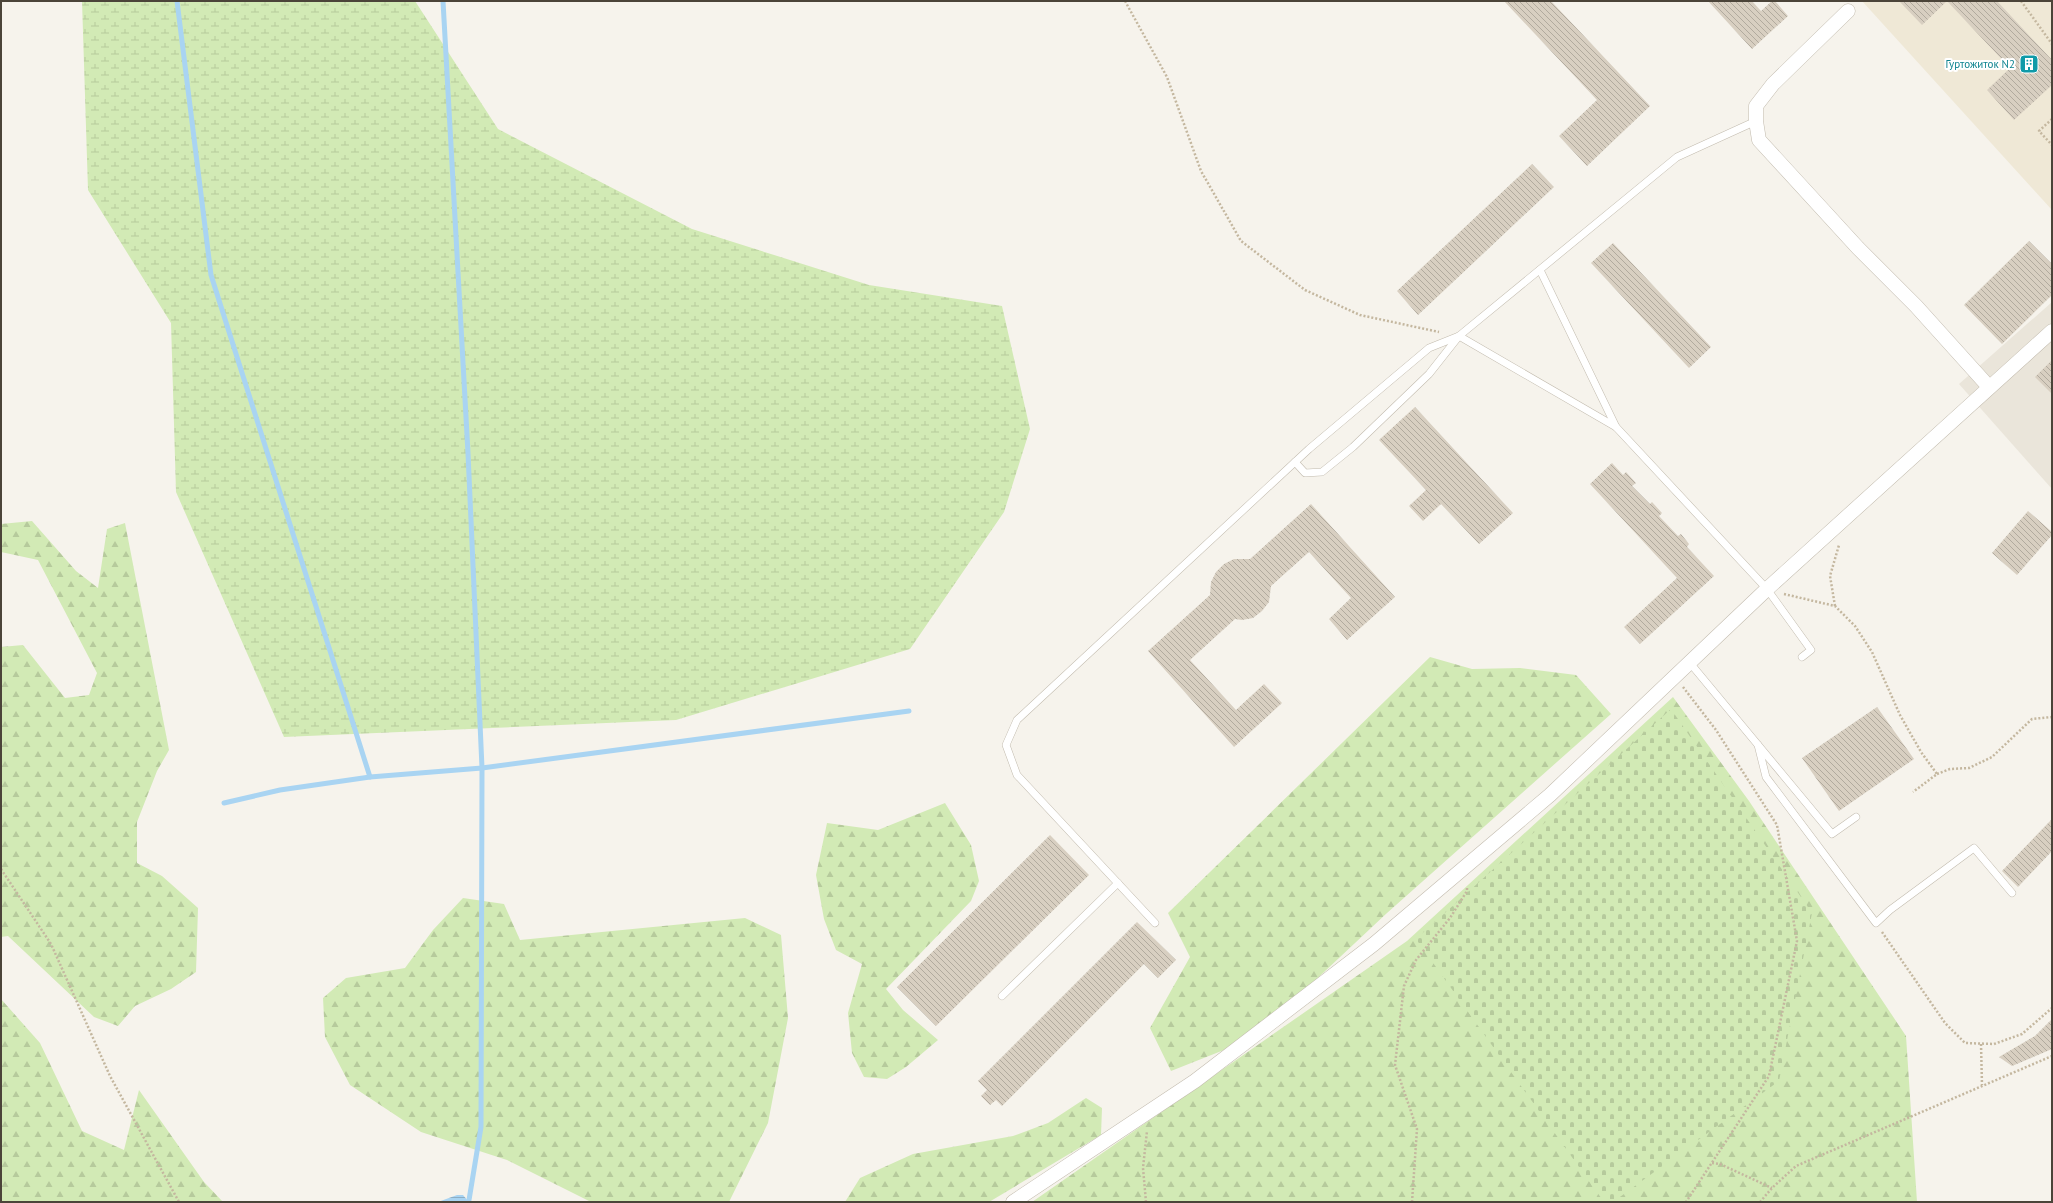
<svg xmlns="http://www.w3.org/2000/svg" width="2053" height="1203" viewBox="0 0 2053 1203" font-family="'PT Sans',sans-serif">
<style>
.residential{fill:#eae5da}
.education{fill:#efe8d6}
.forest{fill:url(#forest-firs)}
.wetland{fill:url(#wetland-marsh)}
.cemetery{fill:url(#cemetery-stones)}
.water{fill:url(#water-rules)}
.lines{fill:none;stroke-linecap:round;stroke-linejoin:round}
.stream{stroke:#a9d4f2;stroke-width:5}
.building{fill:url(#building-back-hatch)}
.lane-casing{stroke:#c2bbae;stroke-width:8}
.street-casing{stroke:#c2bbae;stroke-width:15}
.path{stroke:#c4b79f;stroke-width:2.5;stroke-dasharray:2 2;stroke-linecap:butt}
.lane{stroke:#fff;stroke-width:7}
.street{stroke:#fff;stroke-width:14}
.labels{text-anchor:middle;stroke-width:4;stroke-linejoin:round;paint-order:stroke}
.culture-label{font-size:11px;fill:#0d838f;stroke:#fff;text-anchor:end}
</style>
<defs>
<pattern id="forest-firs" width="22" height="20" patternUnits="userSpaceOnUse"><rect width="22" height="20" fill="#d2eab5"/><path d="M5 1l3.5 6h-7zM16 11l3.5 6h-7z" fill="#b6ca9c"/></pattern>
<pattern id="wetland-marsh" width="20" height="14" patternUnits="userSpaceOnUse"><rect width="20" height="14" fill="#d2eab5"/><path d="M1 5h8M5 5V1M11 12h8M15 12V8" fill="none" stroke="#b6ca9c"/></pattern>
<pattern id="cemetery-stones" width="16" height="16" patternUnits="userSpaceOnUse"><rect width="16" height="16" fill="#d2eab5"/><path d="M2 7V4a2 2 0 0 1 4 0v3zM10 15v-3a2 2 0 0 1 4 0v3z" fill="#b6ca9c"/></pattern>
<pattern id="water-rules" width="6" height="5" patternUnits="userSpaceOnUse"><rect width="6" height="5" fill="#a9d4f2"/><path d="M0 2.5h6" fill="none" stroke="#8caec5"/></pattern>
<pattern id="building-back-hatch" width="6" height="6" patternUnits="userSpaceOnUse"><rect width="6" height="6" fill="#d8cfc1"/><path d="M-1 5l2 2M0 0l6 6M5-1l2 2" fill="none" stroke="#b1aa9e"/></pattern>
</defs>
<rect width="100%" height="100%" fill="#f6f3ec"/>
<path class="residential" d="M2052 302V489L1959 384Z"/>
<path class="education" d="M1862 1H2052V210Z"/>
<g class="forest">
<path d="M32 521 76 571 98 588 107 529 125 523 169 750 157 771 137 822V863L162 876 198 908 196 972 171 989 135 1006 118 1026 94 1017 8 936 1 937V647L23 645 65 698 89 695 97 673 38 560 1 552V524Z"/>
<path d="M1430 657 1472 669 1520 668 1576 675 1611 714 1387 913 1307 988 1229 1048 1171 1071 1150 1028 1190 957 1168 913Z"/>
<path d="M1673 697 1749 801 1906 1036 1917 1202H1032L1407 941Z"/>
<path d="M945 803 971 845 979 881 971 901 886 989 903 1010 938 1040 906 1067 887 1079 864 1077 852 1053 848 1013 862 964 836 950 824 919 816 875 827 823 878 830Z"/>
<path d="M463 898 504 904 520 940 745 918 781 935 788 1018 768 1123 729 1202H591L507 1160 421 1132 350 1085 325 1037 323 998 346 978 405 968 433 930Z"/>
<path d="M1 999 40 1043 82 1131 124 1150 139 1090 204 1182 223 1202H1Z"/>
<path d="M1086 1098 1102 1108 1101 1135 989 1202H845L860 1178 913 1154 1013 1136 1048 1123Z"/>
</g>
<path class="wetland" d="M82 1H415L498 129 692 229 869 285 1002 306 1030 429 1004 512 910 649 676 720 284 737 176 492 171 323 88 190Z"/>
<path class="cemetery" d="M1671 709 1812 913 1779 1081 1613 1202H1604L1416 939Z"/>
<path class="water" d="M457 1195H463L469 1202H438Z"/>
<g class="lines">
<g class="stream">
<path d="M177 1 211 275 370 777"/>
<path d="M443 1 468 453 482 768 481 1127 469 1200"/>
<path d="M224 803 280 790 370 777 482 768 909 711"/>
</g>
</g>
<g class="building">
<path d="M1504 1H1551L1650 106 1587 166 1559 136 1597 100Z"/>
<path d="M1708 1H1752L1761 11 1772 1H1775L1788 16 1752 49Z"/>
<path d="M1899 1H1997L2052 60V85L2014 120 1987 90 2010 68 1947 1 1922 25Z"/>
<path d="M1532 164 1554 187 1418 315 1397 291Z"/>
<path d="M2029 241 2052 264V295L2002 344 1964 305Z"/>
<path d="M1613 243 1711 347 1689 368 1591 263Z"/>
<path d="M2052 360V394L2035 377Z"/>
<path d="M1415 407 1513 513 1479 544 1441 504 1423 521 1409 506 1426 490 1379 440Z"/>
<path d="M1612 463 1623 475 1626 472 1636 483 1632 486 1650 504 1652 502 1662 513 1659 516 1678 536 1681 534 1689 544 1687 547 1714 576 1640 644 1624 627 1677 578 1590 484Z"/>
<path d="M1311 504 1395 597 1347 640 1329 619 1351 598 1309 552 1271 586 1269 602 1262 611 1253 618 1242 620 1235 619 1190 660 1236 710 1264 684 1282 703 1234 747 1148 651 1210 595 1211 582 1216 572 1224 564 1234 559H1250Z"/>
<path d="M2028 511 2052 532V535L2017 575 1992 553Z"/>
<path d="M1877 707 1914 759 1839 811 1802 758Z"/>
<path d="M2052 819V851L2018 887 2002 871Z"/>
<path d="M1050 835 1089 875 936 1026 897 987Z"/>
<path d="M1137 922 1176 960 1158 978 1144 964 1002 1106 996 1100 990 1105 981 1096 987 1090 978 1081Z"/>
<path d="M2052 1019V1049L2012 1066 1999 1057 2035 1036Z"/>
</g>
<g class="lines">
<g class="lane-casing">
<g id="lane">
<path d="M1540 270 1616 427"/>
<path d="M1295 462 1305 473 1322 472 1353 447 1429 374 1459 336 1677 157 1756 121"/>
<path d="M1690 663 1832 834 1856 817"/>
<path d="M1758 745 1766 777 1876 923 1890 910 1974 848 2012 893"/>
<path d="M1155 923 1017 775 1006 745 1017 720 1309 449 1429 348 1459 336 1616 427 1767 589 1811 650 1802 657"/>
<path d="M1002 996 1118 883"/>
</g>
</g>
<g class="street-casing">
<g id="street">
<path d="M1848 11 1773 84 1756 106V121L1759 140 1858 248 1916 306 1989 387"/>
<path d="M1013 1202 1195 1081 1374 944 1550 795 1767 589 2052 331"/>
</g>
</g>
<g class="path">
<path d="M1125 1 1167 77 1201 171 1241 241 1305 290 1360 315 1439 332"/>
<path d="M2021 1 2052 44"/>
<path d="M2052 119 2039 131 2052 145"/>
<path d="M1784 594 1835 606 1855 626 1872 652 1900 715 1921 752 1937 774 1913 792"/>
<path d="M1835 606 1830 576 1839 545"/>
<path d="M1683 687 1716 730 1777 825 1797 941 1769 1076 1686 1202"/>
<path d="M1937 774 1950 769 1969 768 1992 757 2032 719 2052 717"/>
<path d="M1 869 51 944 110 1076 179 1202"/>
<path d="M1882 932 1945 1023 1965 1043 1994 1044 2022 1034 2052 1008"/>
<path d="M1981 1044 1982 1085"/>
<path d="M1712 1163 1720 1164 1772 1188"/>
<path d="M1146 1202 1143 1168 1147 1131"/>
<path d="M1412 1202 1417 1129 1395 1065 1404 986 1416 960 1450 918 1467 891V886"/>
<path d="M1760 1202 1772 1188 1796 1166 2052 1056"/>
</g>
<use href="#lane" class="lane"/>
<use href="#street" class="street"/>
</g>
<defs>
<g id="building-square" transform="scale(1)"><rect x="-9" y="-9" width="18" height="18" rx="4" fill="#0f9aa8" stroke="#fff"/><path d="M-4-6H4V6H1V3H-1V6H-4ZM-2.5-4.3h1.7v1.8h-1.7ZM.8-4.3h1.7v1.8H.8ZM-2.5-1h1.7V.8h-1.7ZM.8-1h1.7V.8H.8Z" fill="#fff"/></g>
</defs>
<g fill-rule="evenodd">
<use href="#building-square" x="2029" y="64"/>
</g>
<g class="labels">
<g class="culture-label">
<text x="2015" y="68">Гуртожиток N2</text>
</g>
</g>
<rect width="2053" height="1203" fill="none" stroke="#4b4439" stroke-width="4"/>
</svg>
